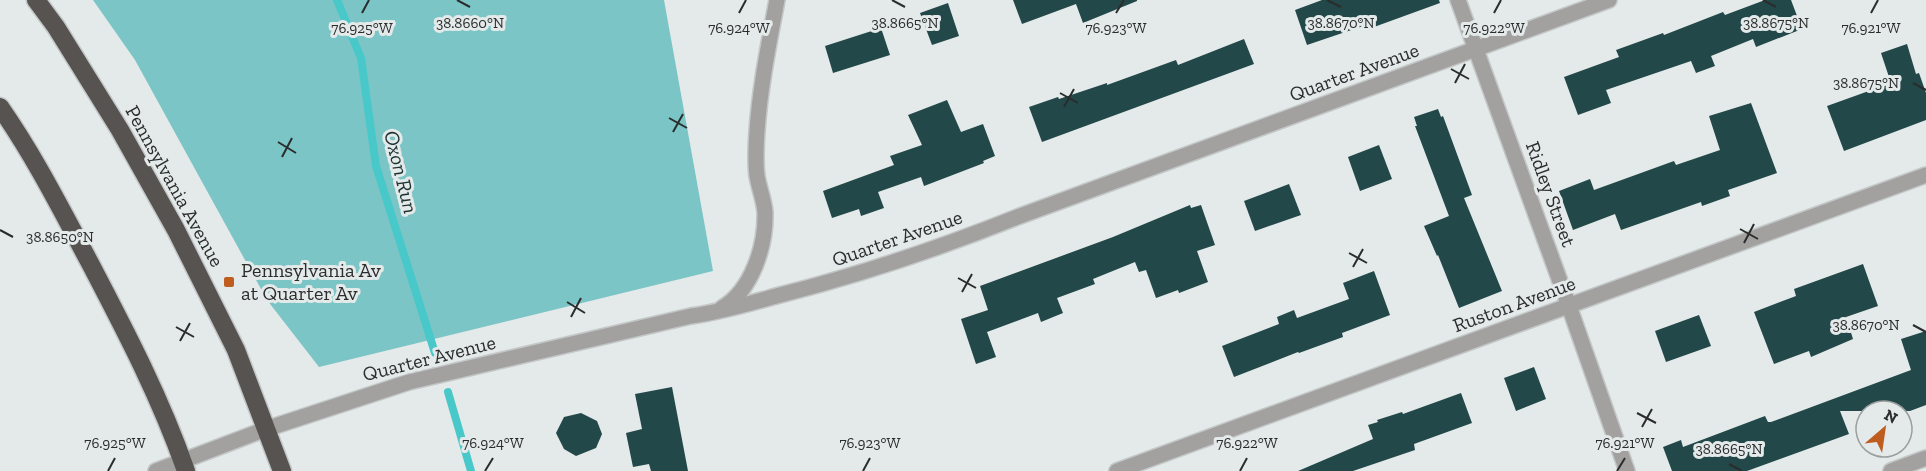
<svg xmlns="http://www.w3.org/2000/svg" width="1926" height="471" viewBox="0 0 1926 471" font-family="'Zilla Slab',serif">
<style>
.green{fill:#7bc5c6}
.lines{fill:none;stroke-linecap:round;stroke-linejoin:round}
.stream{stroke:#49c8ca;stroke-width:8}
.building{fill:#224849}
.street-casing{stroke:#c3c7c7;stroke-width:18}
.highway-casing{stroke:#c3c7c7;stroke-width:21}
.street{stroke:#a3a1a0;stroke-width:15}
.highway{stroke:#565351;stroke-width:18}
.ticks{fill:none;stroke:#2b2d2d;stroke-width:2}
.poi-dot{fill:#bf5d1f;stroke:#e4e9e9;stroke-width:2}
.labels{text-anchor:middle;stroke-width:6;stroke-linejoin:round;paint-order:stroke}
.street-label{font-size:20px;fill:#2b2d2d;stroke:#e4e9e9}
.poi-label{font-size:20px;fill:#2b2d2d;stroke:#e4e9e9;text-anchor:start}
.water-label{font-size:21px;font-style:italic;fill:#1c3233;stroke:#e4e9e9}
.ticks-label{font-size:15px;text-anchor:middle;fill:#2b2d2d;stroke:#e4e9e9;stroke-width:6;stroke-linejoin:round;paint-order:stroke}
</style>
<rect width="100%" height="100%" fill="#e4e9e9"/>
<path class="green" d="M93 0H664L713 271 319 367 267 300 135 60Z"/>
<g class="lines">
<g class="stream">
<path d="M337 0 361 58 376 166 435 353"/>
<path d="M448 392 471 471"/>
</g>
</g>
<g class="building">
<path d="M1013 0H1137V1L1083 23 1076 4 1022 24Z"/>
<path d="M1322 0H1439L1440 3 1374 27 1372 23 1307 45 1295 10Z"/>
<path d="M1765 0H1791L1802 29 1756 47 1753 39 1711 56 1715 66 1696 73 1691 61 1606 90 1611 103 1578 115 1564 77 1619 57 1616 50 1663 33 1664 35 1723 12 1725 15Z"/>
<path d="M948 3 959 36 932 45 920 13Z"/>
<path d="M881 28 890 55 833 73 825 46Z"/>
<path d="M1244 39 1254 64 1042 142 1029 107 1058 97 1059 99 1107 83V85L1176 60 1178 65Z"/>
<path d="M1907 44 1916 74 1919 73 1926 93V120L1844 151 1827 106 1891 83 1881 53Z"/>
<path d="M947 100 961 132 983 124 995 156 983 161 984 163 924 186 921 177 878 192 884 208 861 216 859 209 832 218 823 191 894 165 890 156 922 145 908 115Z"/>
<path d="M1751 103 1777 173 1728 190 1730 196 1702 206 1701 202 1621 230 1615 214 1573 230 1559 191 1590 179 1594 190 1674 161 1676 165 1720 150 1709 116Z"/>
<path d="M1438 109 1441 117 1443 116 1472 195 1464 198 1502 291 1459 308 1438 255 1437 256 1424 226 1449 216 1415 126H1417L1414 117Z"/>
<path d="M1379 145 1392 179 1360 191 1348 157Z"/>
<path d="M1289 184 1301 215 1255 231 1244 201Z"/>
<path d="M1190 205 1191 208 1201 205 1215 245 1197 251 1208 282 1179 293 1178 290 1156 298 1146 270 1139 272 1135 262 1093 279 1095 284 1057 298 1063 313 1041 322 1038 313 987 332 996 357 976 364 961 319 988 310 980 286 1113 237Z"/>
<path d="M1863 264 1878 306 1846 317 1853 339 1811 357 1809 351 1774 364 1754 312 1796 296 1794 289Z"/>
<path d="M1374 271 1390 315 1342 333 1343 337 1299 353 1298 352 1234 377 1222 346 1279 324 1277 317 1294 310 1297 318 1349 299 1343 283Z"/>
<path d="M1699 315 1711 346 1666 362 1655 331Z"/>
<path d="M1926 331V405L1910 411H1840L1849 434 1747 471H1672L1663 447 1681 440 1683 447 1765 416 1768 422H1771L1911 370 1901 339Z"/>
<path d="M1534 367 1546 399 1516 411 1504 378Z"/>
<path d="M672 387 688 471H651L649 464 633 467 626 433 642 429 635 394Z"/>
<path d="M1461 393 1472 423 1414 444 1415 450 1353 471H1298L1373 439 1368 425 1378 422 1377 420 1402 412 1403 414Z"/>
<path d="M581 413 597 421 602 434 596 448 576 456 564 449 556 433 564 417Z"/>
</g>
<g class="lines">
<g class="street-casing">
<g id="street">
<path d="M1458 0 1569 306 1627 471"/>
<path d="M722 308C752 290 766 246 765 212 764 200 759 188 757 176 755 161 756 146 757 131 760 87 769 43 777 0"/>
<path d="M156 471 266 429 409 382 691 316C721 312 751 303 780 295 863 274 940 248 1020 216L1609 0"/>
<path d="M1117 471 1926 175"/>
<path d="M1891 471 1926 458"/>
</g>
</g>
<g class="highway-casing">
<g id="highway">
<path d="M36 0 56 27 120 130 176 230 236 350 282 471"/>
<path d="M0 107C35 157 62 211 91 265 126 332 161 399 186 471"/>
</g>
</g>
<use href="#street" class="street"/>
<use href="#highway" class="highway"/>
</g>
<path class="ticks" d="M457 0 470 7M892 0 905 7M1327 0 1341 7M1763 0 1776 7M362 13 369 0M739 13 746 0M1116 13 1124 0M1494 13 1501 0M1871 13 1878 0M1451 69 1469 79M1455 83 1465 64M1913 83 1926 90M1060 93 1078 103M1064 107 1074 89M669 118 687 128M673 132 683 114M278 142 296 153M282 157 292 138M1740 229 1758 239M0 230 13 237M1744 243 1754 224M1349 253 1367 263M1353 267 1363 249M958 278 976 288M962 292 972 274M567 302 585 313M571 317 581 298M1913 325 1926 332M176 327 194 337M180 341 190 323M1637 413 1656 423M1642 427 1652 409M1729 464 1742 471M108 471 115 458M485 471 493 458M863 471 870 458M1240 471 1247 458M1617 471 1625 458"/>
<rect class="poi-dot" x="223" y="276" width="12" height="12" rx="3"/>
<g class="labels">
<g class="street-label">
<text transform="translate(1354 72) rotate(-20)" y="7">Quarter Avenue</text>
<text transform="translate(175 186) rotate(61)" y="7">Pennsylvania Avenue</text>
<text transform="translate(1551 194) rotate(70)" y="7">Ridley Street</text>
<text transform="translate(897 238) rotate(-19)" y="7">Quarter Avenue</text>
<text transform="translate(1514 304) rotate(-20)" y="7">Ruston Avenue</text>
<text transform="translate(429 358) rotate(-14)" y="7">Quarter Avenue</text>
</g>
<g class="poi-label">
<text x="241" y="277">Pennsylvania Av<tspan x="241" dy="23">at Quarter Av</tspan></text>
</g>
<g class="water-label">
<text transform="translate(401 172) rotate(76)" y="7">Oxon Run</text>
</g>
</g>
<g class="ticks-label">
<text x="470" y="28">38.8660°N</text>
<text x="905" y="28">38.8665°N</text>
<text x="1341" y="28">38.8670°N</text>
<text x="1776" y="28">38.8675°N</text>
<text x="362" y="33">76.925°W</text>
<text x="739" y="33">76.924°W</text>
<text x="1116" y="33">76.923°W</text>
<text x="1494" y="33">76.922°W</text>
<text x="1871" y="33">76.921°W</text>
<text x="1866" y="88">38.8675°N</text>
<text x="60" y="242">38.8650°N</text>
<text x="1866" y="330">38.8670°N</text>
<text x="115" y="448">76.925°W</text>
<text x="493" y="448">76.924°W</text>
<text x="870" y="448">76.923°W</text>
<text x="1247" y="448">76.922°W</text>
<text x="1625" y="448">76.921°W</text>
<text x="1729" y="454">38.8665°N</text>
</g>
<g transform="translate(1884 429) rotate(29)"><circle r="28" fill="#e4e9e9" stroke="#9a9e9e" stroke-width="1.5"/>
<path d="M0-4.5L10 22L0 15L-10 22Z" fill="#bf5d1f"/>
<text y="-9" font-size="16" font-weight="bold" text-anchor="middle" fill="#2b2d2d">N</text>
</g>
</svg>
